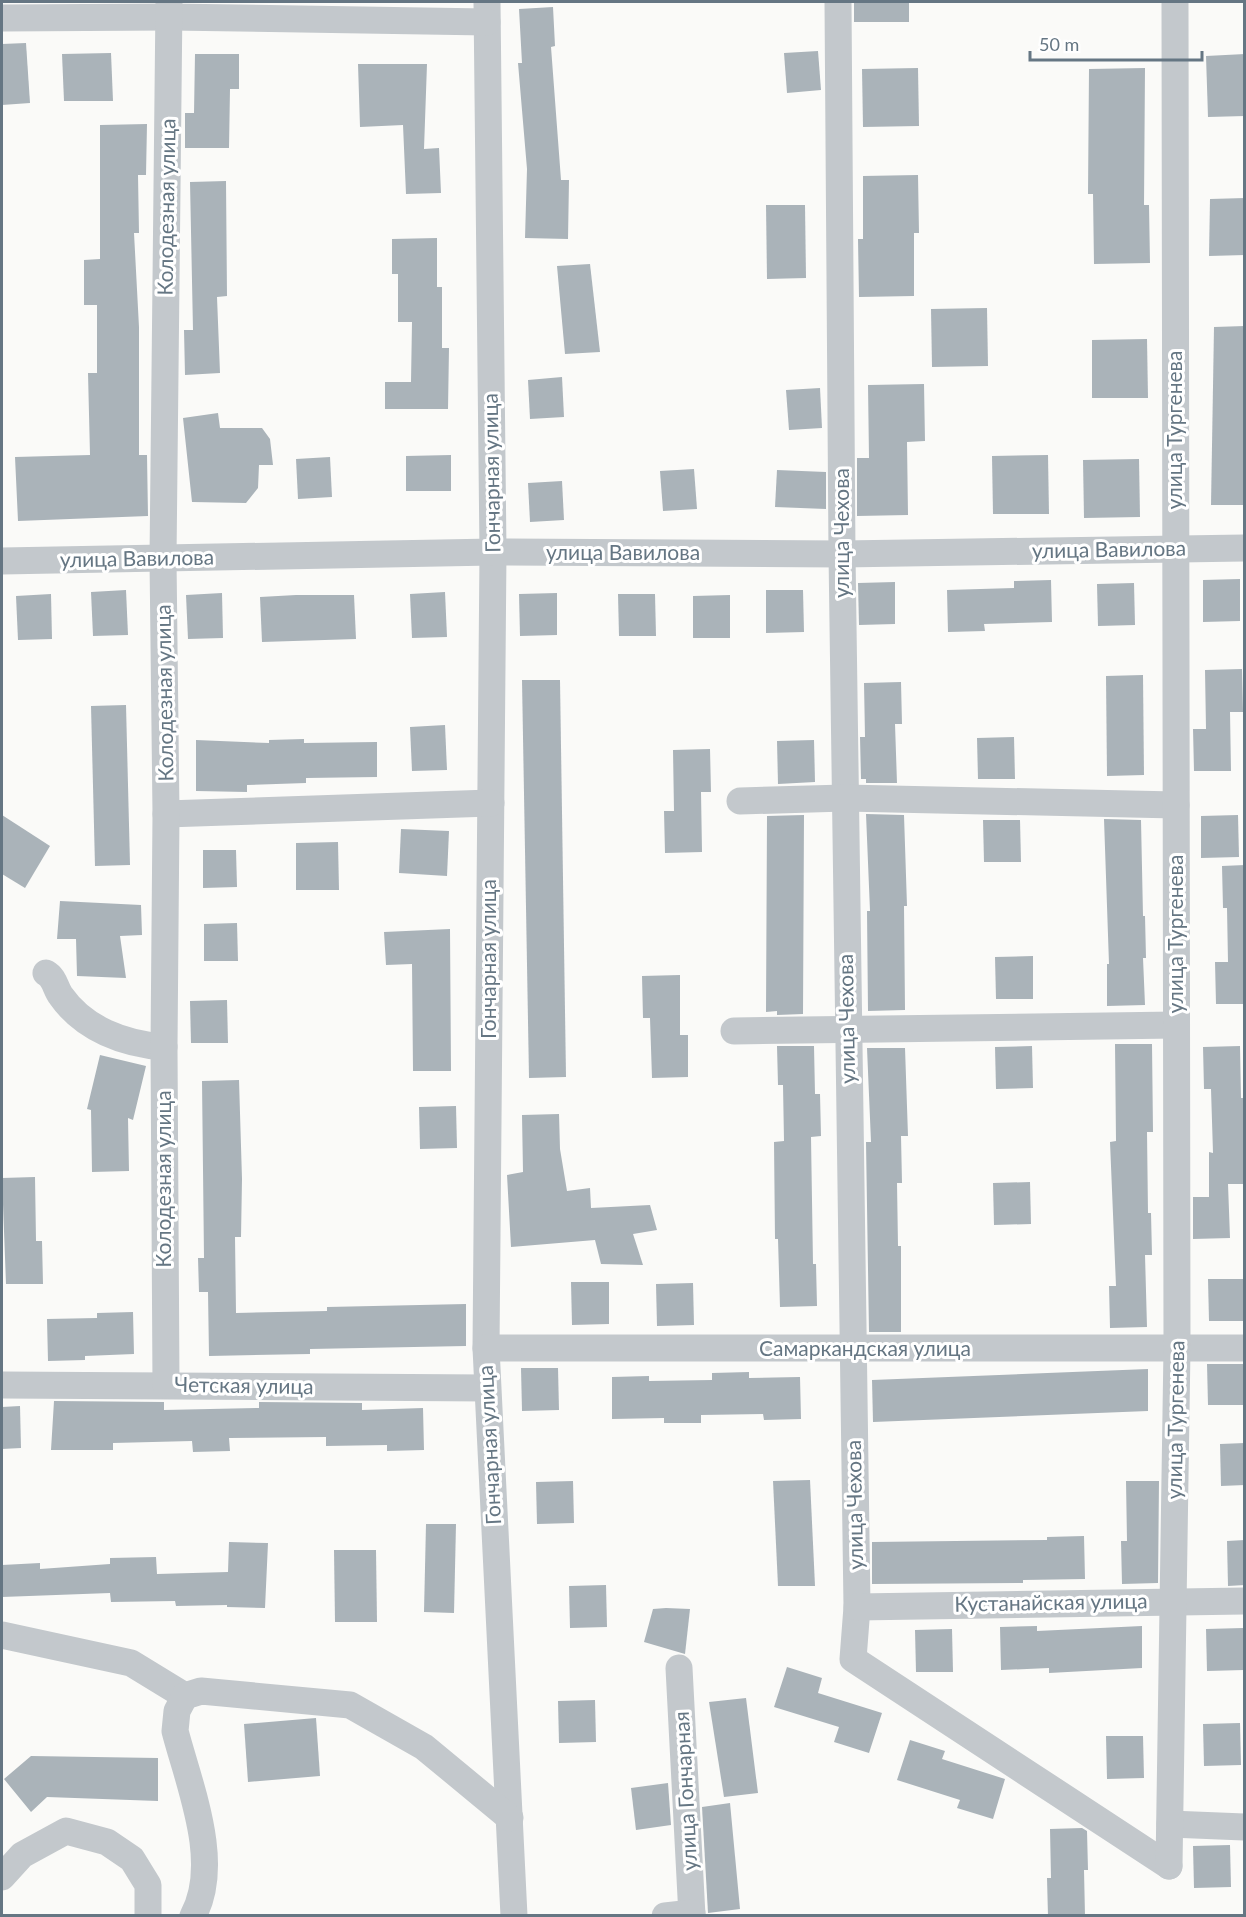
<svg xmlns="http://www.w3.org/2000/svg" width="1246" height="1917" viewBox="0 0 1246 1917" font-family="Lato,sans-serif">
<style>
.building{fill:#aab3b9}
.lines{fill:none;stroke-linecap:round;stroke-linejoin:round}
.minor{stroke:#c3c8cc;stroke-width:27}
.labels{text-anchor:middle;stroke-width:6;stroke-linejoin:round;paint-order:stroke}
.street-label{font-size:21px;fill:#657683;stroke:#fff}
</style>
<rect width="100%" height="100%" fill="#fafaf8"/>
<g class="building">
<rect x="854" y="2" width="55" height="20"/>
<path d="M553 7 555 46 551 47 561 180H569L568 239 525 238 527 169 518 63H522L519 9Z"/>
<path d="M26 43 30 103 2 105V44Z"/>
<path d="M818 51 821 90 787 93 784 53Z"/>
<path d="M111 53 113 101H64L62 54Z"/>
<path d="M195 54H239V89H230L229 148H185V113H194Z"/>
<path d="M1245 54V116L1208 117 1206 56Z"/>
<path d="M358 64H427L424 149 439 148 441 193 406 194 403 125 360 127Z"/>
<path d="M918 68 919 126 863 127 862 69Z"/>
<path d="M1145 68 1144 205H1149L1150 263 1094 264 1093 194H1088L1089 69Z"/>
<path d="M147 124 146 175H138L139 233H134L139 327V455H147L148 516 18 521 15 457 90 455 88 373H97V305H84V260L100 259V125Z"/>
<path d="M918 175 919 233H914V296L859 297 858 239H863V176Z"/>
<path d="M226 181 227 296 217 297 220 373 185 375 184 330H193L190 182Z"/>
<path d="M1245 198V255L1209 256 1210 199Z"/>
<path d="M766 205H805L806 278 767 279Z"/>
<path d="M437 238V287H442V348H449L448 409H385V382H411L412 322H398V274H392V239Z"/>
<path d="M590 264 600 352 565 354 557 266Z"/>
<path d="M987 308 988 366 932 367 931 309Z"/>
<path d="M1245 326V505H1211L1214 327Z"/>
<path d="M1147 339 1148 398H1092V340Z"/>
<path d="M562 377 564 417 530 419 528 380Z"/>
<path d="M924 384 925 441 907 442 908 515 857 516V458H869L868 385Z"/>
<path d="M820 388 822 428 789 430 786 390Z"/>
<path d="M218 413 220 428H262L270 439 273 465H259L258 488 246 503 192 502 183 418Z"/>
<path d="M451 455V491H406V456Z"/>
<path d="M1048 455 1049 514H993L992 456Z"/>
<path d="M330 457 332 497 298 499 296 459Z"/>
<path d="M1139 459 1140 517 1084 518 1083 460Z"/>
<path d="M694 469 697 509 663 511 660 471Z"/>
<path d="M777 470 826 472V509L775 507Z"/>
<path d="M562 481 564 520 530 522 528 483Z"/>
<path d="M1240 579V621L1203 622V580Z"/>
<path d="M1051 580 1052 622 984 624 985 631 948 632 947 590 1014 588V581Z"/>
<path d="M895 582V624L859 625 858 583Z"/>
<path d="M1134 583 1135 625 1098 626 1097 584Z"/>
<path d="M126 590 128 635 93 636 91 592Z"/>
<path d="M766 590H803L804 632 766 633Z"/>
<path d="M445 592 447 637 412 638 410 594Z"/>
<path d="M222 593 223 638 188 639 186 595Z"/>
<path d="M557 593V635L520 636 519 594Z"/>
<path d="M51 594 52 639 18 640 16 596Z"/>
<path d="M618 594H655L656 636H619Z"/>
<path d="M296 595H354L356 639 262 642 260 597Z"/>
<path d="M730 595V638H693V596Z"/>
<path d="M1242 669 1243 712H1230L1231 771H1194L1193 729H1206L1205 670Z"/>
<path d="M1143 675 1144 775 1107 776 1106 676Z"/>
<path d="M522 680H560L566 1077 529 1078Z"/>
<path d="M901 682 902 724H895L897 783H866V779H861L860 737H865L864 683Z"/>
<path d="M126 705 130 865 95 866 91 706Z"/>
<path d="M445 725 447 770 412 771 410 727Z"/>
<path d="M1014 737 1015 779H978L977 738Z"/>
<path d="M304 739V743L377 742V777L306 778V783L247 785V792L196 791V740L269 743V740Z"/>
<path d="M814 740 815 782 778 784 777 741Z"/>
<path d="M710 749 711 792H701L702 852 665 853 664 811H674L673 750Z"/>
<path d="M866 814 904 815 907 906H904L905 1010 868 1011 867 911H870Z"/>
<path d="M2 815 50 846 25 888 2 874Z"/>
<path d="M804 815 803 1014 777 1015V1011L766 1012 767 816Z"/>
<path d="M1238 815 1239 857 1201 858V816Z"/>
<path d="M1104 819 1141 820 1143 916H1145L1146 958H1143L1145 1005 1107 1006V964H1109Z"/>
<path d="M983 820H1020L1021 862H984Z"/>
<path d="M401 829 449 831 447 876 399 873Z"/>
<path d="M338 842 339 890H296V843Z"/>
<path d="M203 850H236L237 887 203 888Z"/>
<path d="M1245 865V1004H1216L1215 962H1228L1227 908H1223L1222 866Z"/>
<path d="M60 901 141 905 142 935 120 936 126 978 77 976 76 939H57Z"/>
<path d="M237 923 238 961H204V924Z"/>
<path d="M450 929 451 1071H413L412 964 386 965 384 932Z"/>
<path d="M1033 956V999H996L995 957Z"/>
<path d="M680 975V1035H688V1077L652 1078 650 1018H643L642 976Z"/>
<path d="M227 1000 228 1043H191L190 1001Z"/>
<path d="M1115 1044H1152L1153 1132H1147L1148 1213H1151L1152 1255H1145L1147 1327 1110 1328 1109 1286H1116L1110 1142 1116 1141Z"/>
<path d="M777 1046H814L815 1094H820L821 1136 811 1137 813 1264H816L817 1306 780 1307 778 1239H775L774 1142 784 1141 783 1085H778Z"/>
<path d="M1032 1046 1033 1088 996 1089 995 1047Z"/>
<path d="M1240 1046 1241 1098H1245V1184H1228L1230 1238 1193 1239V1197H1209V1152L1213 1153 1211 1089H1204L1203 1047Z"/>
<path d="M867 1048H905L908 1136H901L902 1183H897L898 1246H901V1332H869L866 1142H871Z"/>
<path d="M100 1055 146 1066 133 1120 128 1118 129 1171 92 1172 91 1110 87 1109Z"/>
<path d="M239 1080 242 1179 241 1237H235L236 1313 327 1311V1307L466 1304V1346L310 1349V1354L209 1356 208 1292H199L198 1258H204L202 1081Z"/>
<path d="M456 1106 457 1148 420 1149 419 1107Z"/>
<path d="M559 1114 560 1149 567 1191 590 1188 591 1208 650 1205 657 1230 633 1234 643 1265 601 1264 595 1240 511 1247 507 1175 523 1172 522 1115Z"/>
<path d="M35 1177 36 1241H42L43 1284H6L2 1178Z"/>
<path d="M1030 1182 1031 1224 994 1225 993 1183Z"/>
<path d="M1208 1279H1245V1321H1209Z"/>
<path d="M571 1282H609V1324L572 1325Z"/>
<path d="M693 1283 694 1325 657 1326 656 1284Z"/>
<path d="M133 1312 134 1354 85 1356V1360L48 1361 47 1319 97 1318V1313Z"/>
<path d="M1207 1364H1244L1245 1405H1208Z"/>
<path d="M521 1368H558L559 1410 522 1411Z"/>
<path d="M1148 1369V1411L873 1422 872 1380Z"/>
<path d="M749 1372V1378L800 1377 801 1419 764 1420 763 1414 701 1415V1423H664V1418L612 1419V1377L649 1376V1381L712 1380V1373Z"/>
<path d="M54 1401 164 1402V1410L259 1408V1402L362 1403V1410L423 1408 424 1450 387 1451V1445L326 1446V1437L229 1438 230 1451 193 1452 192 1441 113 1443V1450H51Z"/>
<path d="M20 1406 21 1448 2 1449V1407Z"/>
<path d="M1245 1443V1485L1221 1486 1220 1444Z"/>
<path d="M810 1480 815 1586H778L773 1481Z"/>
<path d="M573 1481 574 1523 537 1524 536 1482Z"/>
<path d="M1126 1481H1159L1158 1583 1122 1584 1121 1541H1127Z"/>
<path d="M426 1524H456L454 1613 424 1612Z"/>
<path d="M1084 1536 1085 1579 1023 1580V1583L872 1584V1542L1047 1540V1537Z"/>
<path d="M1245 1540V1585L1228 1586 1227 1541Z"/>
<path d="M229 1542 268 1543 265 1608 227 1607V1605L176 1606 175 1601 111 1602 110 1593 2 1597V1565L40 1563V1569L110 1564V1558L156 1557 157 1574 228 1572Z"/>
<path d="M334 1550H376L377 1622H335Z"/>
<path d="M606 1585 607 1627 570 1628 569 1586Z"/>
<path d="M666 1608 690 1609 685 1654 644 1642 653 1609Z"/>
<path d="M1037 1626V1631L1142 1626V1668L1049 1673V1668L1001 1670 1000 1627Z"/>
<path d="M1243 1628 1244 1670 1207 1671 1206 1629Z"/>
<path d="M952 1629 953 1672H916L915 1630Z"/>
<path d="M787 1667 822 1678 818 1693 882 1713 869 1753 834 1742 839 1727 774 1707Z"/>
<path d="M746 1698 758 1793 724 1797 709 1702Z"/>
<path d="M595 1700 596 1742 559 1743 558 1701Z"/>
<path d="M316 1718 320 1776 248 1782 244 1724Z"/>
<path d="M1240 1723 1241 1765 1204 1766 1203 1724Z"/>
<path d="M1106 1736H1143L1144 1778 1107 1779Z"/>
<path d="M910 1740 945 1751 942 1759 1005 1779 993 1819 957 1808 960 1800 897 1780Z"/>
<path d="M31 1756 158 1758V1801L47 1797 31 1812 4 1779Z"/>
<path d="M668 1783 671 1825 636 1830 631 1788Z"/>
<path d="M730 1803 740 1909 708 1913 702 1807Z"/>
<path d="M1082 1828 1087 1831 1088 1870H1084L1085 1916H1048L1047 1878H1051L1050 1829Z"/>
<path d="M1230 1845 1231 1887 1194 1888 1193 1846Z"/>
</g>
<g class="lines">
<g class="minor">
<path d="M487 2 493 552 486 1348 514 1916"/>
<path d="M838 2 842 554 857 1607 853 1659 1169 1866"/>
<path d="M2 18 170 17 487 22"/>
<path d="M2 561 493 552 842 554 1244 548"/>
<path d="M740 801 845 798 1176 805"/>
<path d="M166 814 491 803"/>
<path d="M46 973C55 978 55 988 61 996 84 1029 124 1044 164 1047"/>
<path d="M734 1031 1176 1025"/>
<path d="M486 1348H1244"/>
<path d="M2 1385 487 1388"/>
<path d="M166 1385 164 1047 166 814 163 559 169 2"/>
<path d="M857 1607 1244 1601"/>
<path d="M2 1635 131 1663 185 1696"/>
<path d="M679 1668 692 1916"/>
<path d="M1170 1824 1244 1827"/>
<path d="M1169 1866 1177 1348 1175 2"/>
<path d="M2 1877 22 1855 66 1831 107 1842 132 1859 148 1885V1916"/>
<path d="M193 1916C222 1863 189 1785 175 1731L177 1711 185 1696 201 1691 350 1705 424 1747 510 1818"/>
<path d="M665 1916 692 1913"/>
</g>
</g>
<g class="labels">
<g class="street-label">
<text transform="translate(167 207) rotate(-89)" y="7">Колодезная улица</text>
<text transform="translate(1175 430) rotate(-90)" y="7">улица Тургенева</text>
<text transform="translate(492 473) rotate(-91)" y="7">Гончарная улица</text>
<text transform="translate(842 533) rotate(-90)" y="7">улица Чехова</text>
<text transform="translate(1109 550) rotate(-1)" y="7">улица Вавилова</text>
<text x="623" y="560">улица Вавилова</text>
<text transform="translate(137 559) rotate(-1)" y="7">улица Вавилова</text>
<text transform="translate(165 693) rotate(-91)" y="7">Колодезная улица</text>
<text transform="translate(1176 934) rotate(-90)" y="7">улица Тургенева</text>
<text transform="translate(489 959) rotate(-90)" y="7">Гончарная улица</text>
<text transform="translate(847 1019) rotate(-91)" y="7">улица Чехова</text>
<text transform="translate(164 1179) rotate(-90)" y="7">Колодезная улица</text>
<text x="865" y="1356">Самаркандская улица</text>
<text transform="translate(244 1386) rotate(1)" y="7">Четская улица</text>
<text transform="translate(1176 1420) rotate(-89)" y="7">улица Тургенева</text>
<text transform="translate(490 1445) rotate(-93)" y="7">Гончарная улица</text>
<text transform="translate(855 1505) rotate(-91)" y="7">улица Чехова</text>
<text transform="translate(1051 1603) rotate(-1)" y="7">Кустанайская улица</text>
<text transform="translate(686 1791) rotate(-93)" y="7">улица Гончарная</text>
</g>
</g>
<rect width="1246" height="1917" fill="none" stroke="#657683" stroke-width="6"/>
<path d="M1030 51v9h172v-9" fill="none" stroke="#657683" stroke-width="3"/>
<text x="1039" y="51" font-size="18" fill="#657683" stroke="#ffffff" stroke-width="4.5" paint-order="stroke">50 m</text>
</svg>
